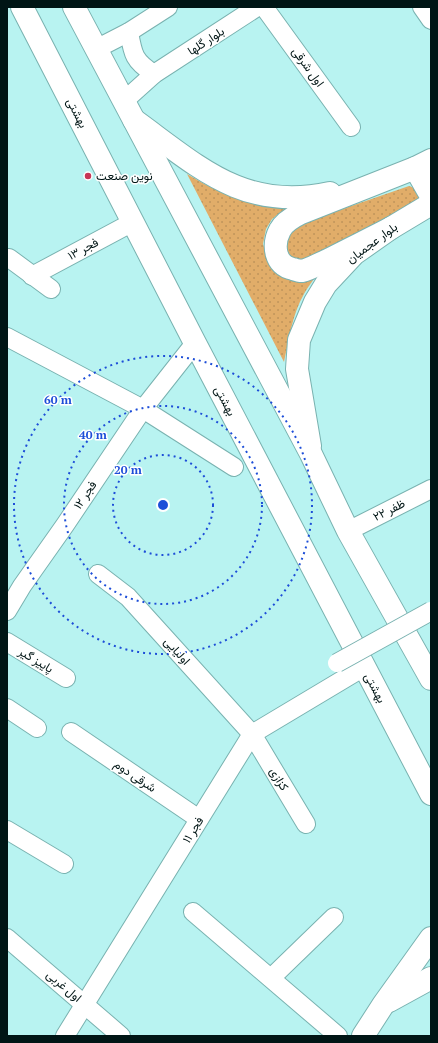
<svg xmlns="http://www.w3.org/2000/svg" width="438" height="1043" viewBox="0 0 438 1043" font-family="'PT Serif',Vazirmatn,serif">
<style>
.grass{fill:url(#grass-dots)}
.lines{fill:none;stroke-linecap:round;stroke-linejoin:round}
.street-casing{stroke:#79b2b0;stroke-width:20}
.secondary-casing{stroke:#79b2b0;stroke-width:24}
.primary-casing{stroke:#79b2b0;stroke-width:24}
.highway-casing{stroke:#79b2b0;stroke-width:24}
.street{stroke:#fff;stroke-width:18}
.secondary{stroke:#fff;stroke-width:22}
.primary{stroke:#fff;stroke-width:22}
.highway{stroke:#fff;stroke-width:22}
.street-bridge-casing{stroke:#79b2b0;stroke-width:20;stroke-linecap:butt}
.street-bridge{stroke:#fff;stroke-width:18}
.ring{fill:none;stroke:#1d4ed8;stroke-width:2;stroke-dasharray:2 4}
.poi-dot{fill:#c63655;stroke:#fff;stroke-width:1.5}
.labels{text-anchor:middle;stroke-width:3;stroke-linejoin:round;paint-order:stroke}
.street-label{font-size:12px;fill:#001515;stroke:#fff}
.poi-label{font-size:12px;fill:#001515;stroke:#fff;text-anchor:start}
.centre{fill:#1d4ed8;stroke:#fff;stroke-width:2}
.ring-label{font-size:12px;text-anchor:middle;font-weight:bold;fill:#1d4ed8;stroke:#fff;stroke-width:3;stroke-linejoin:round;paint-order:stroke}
</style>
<defs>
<pattern id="grass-dots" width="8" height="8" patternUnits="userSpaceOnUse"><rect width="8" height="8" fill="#e1ad69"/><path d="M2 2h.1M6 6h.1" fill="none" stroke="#bf945a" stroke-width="1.8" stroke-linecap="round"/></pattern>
</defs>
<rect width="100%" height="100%" fill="#b8f3f1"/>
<g class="grass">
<path d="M187 174C209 187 231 199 256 203 267 205 279 205 290 206L281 212 272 219 266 229 263 244 268 258 316 276C312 282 307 288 304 294 292 315 289 339 284 362Z"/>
<path d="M409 186 417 189 420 194 416 203 313 258C294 264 289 257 282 240L296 225Z"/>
</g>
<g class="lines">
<g class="street-casing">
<g id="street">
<path d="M264 7 351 127"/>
<path d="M422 7 431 20"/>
<path d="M129 32C133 55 134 61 154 74"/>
<path d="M96 49 129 32 168 7"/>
<path d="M124 101 154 74 257 7"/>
<path d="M9 258 51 289"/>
<path d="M32 276 133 222"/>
<path d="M7 337 143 409 234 467"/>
<path d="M348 531 431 489"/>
<path d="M98 574 128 597 252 734 306 824"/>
<path d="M7 611 22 586 65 525 143 409 195 343"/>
<path d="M7 642 66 678"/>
<path d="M7 708 37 728"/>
<path d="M71 732 199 819"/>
<path d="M7 830 64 864"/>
<path d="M193 912 338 1036"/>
<path d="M7 938 121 1036"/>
<path d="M271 978 334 917"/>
<path d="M65 1036 252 734 364 667"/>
</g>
</g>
<g class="secondary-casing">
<g id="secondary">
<path d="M389 1001 431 978"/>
<path d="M363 1036 383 1005 431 938"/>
</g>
</g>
<g class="primary-casing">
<g id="primary">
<path d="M134 120C199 167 244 212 330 193"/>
<path d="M415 168 431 196"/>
<path d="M391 228C370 239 349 249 328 260 320 263 311 269 302 271 300 271 296 270 293 269 275 266 272 245 280 230 284 222 293 217 301 213L415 168 431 160"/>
<path d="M310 446 297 369 299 340 315 302 326 284 354 254 391 228 431 204"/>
</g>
</g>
<g class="highway-casing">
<g id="highway">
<path d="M22 7 195 343 431 794"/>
<path d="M74 7 311 454 348 531 431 679"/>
</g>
</g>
<use href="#street" class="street"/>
<use href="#secondary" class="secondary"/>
<use href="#primary" class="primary"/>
<use href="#highway" class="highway"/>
<g class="street-bridge-casing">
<path id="street-bridge" d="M337 663 431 611"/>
</g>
<use href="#street-bridge" class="street-bridge"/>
</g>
<g class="ring">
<circle cx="163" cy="505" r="50"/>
<circle cx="163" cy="505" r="99"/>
<circle cx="163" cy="505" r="149"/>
</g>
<circle class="poi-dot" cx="88" cy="176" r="4"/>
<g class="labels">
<g class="street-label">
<text transform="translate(206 41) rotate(-33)" y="4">بلوار گلها</text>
<text transform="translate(308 67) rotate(54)" y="4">اول شرقی</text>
<text transform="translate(77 113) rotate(63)" y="4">بهشتی</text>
<text transform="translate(372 243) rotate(-36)" y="4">بلوار عجمیان</text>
<text transform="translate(83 249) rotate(-28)" y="4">فجر ۱۳</text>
<text transform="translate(225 401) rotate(62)" y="4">بهشتی</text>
<text transform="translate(85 495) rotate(-56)" y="4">فجر ۱۲</text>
<text transform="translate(389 510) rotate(-27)" y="4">ظفر ۲۲</text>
<text transform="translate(177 651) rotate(48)" y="4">اولیایی</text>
<text transform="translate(36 660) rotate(31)" y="4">پاییز گیر</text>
<text transform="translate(375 688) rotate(62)" y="4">بهشتی</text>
<text transform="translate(135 776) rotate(34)" y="4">شرقی دوم</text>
<text transform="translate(279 779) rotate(59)" y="4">کزازی</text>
<text transform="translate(193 830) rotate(-58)" y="4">فجر ۱۱</text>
<text transform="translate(64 986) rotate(40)" y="4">اول غربی</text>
</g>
<g class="poi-label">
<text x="96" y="180">نوین صنعت</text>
</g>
</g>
<circle cx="163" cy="505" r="6" class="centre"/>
<g class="ring-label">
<text x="58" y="404">60 m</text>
<text x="93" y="439">40 m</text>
<text x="128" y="474">20 m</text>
</g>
<rect width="438" height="1043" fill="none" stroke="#001515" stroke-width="16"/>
</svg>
